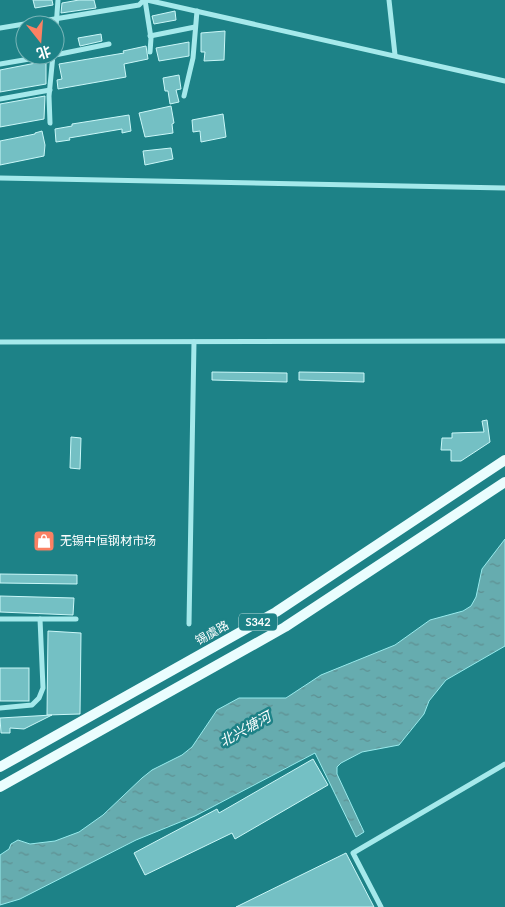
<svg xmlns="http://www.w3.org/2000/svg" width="505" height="907" viewBox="0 0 505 907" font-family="Lato,'Noto Sans SC',sans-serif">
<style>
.water{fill:url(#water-ripples);stroke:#98ebed}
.building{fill:#74c0c4;stroke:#caf7f8}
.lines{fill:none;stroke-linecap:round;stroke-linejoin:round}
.minor{stroke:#a5e9eb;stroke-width:5}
.primary{stroke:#eafdfe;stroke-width:10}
.labels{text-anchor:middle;stroke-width:5;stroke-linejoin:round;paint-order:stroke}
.shield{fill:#1d8287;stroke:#bbdadb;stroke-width:1}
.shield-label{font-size:11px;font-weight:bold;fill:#fff}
.poi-label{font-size:12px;fill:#fff;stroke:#1d8287;text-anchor:start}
.street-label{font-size:12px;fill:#fff;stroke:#1d8287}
.water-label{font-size:14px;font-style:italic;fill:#fbfefe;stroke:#1d8287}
</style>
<defs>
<pattern id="water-ripples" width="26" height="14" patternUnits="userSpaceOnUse" patternTransform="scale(1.25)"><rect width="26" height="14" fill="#66acaf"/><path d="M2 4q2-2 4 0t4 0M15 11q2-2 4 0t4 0" fill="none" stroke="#5e8f91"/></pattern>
</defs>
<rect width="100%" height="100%" fill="#1d8287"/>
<path class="water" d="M505 539V646L446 680 429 701 424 714 399 745 362 752 341 763 337 767V774L364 832 356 837 315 753 195 816 136 840 20 899 0 905V855L9 849 11 844 18 840 30 844 55 841 79 832 103 815 142 778 152 770 182 755 192 747 217 710 239 698H286L321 675 395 645 430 620 463 611 471 606 476 597 482 569Z"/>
<g class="building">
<path d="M33 0H52L53 5 35 8Z"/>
<path d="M79 0H94L96 8 61 13 62 3Z"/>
<path d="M175 11 176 20 154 24 152 16Z"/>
<path d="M225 31 224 60 204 61 205 52H201V33Z"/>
<path d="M101 34 102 41 80 46 78 38Z"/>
<path d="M189 42V56L159 61 156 48Z"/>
<path d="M146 46 148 59 124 64 126 77 58 89 57 80 62 79 59 64 124 53 123 51Z"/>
<path d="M46 61V84L0 92V70Z"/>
<path d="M179 75 181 89 176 90 179 102 170 104 168 91H165L163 78Z"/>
<path d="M45 96 44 119 0 127V104Z"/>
<path d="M171 106 174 123 172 124 173 133 145 137 139 113Z"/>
<path d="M223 114 226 137 201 142 200 131 193 132 192 120Z"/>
<path d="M129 115 131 131 122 133V129L69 138 70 140 56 142 55 129 72 126V124Z"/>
<path d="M42 131 45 145 44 156 0 165V141L35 134V133Z"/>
<path d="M171 148 173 159 145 165 143 151Z"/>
<path d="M212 372 287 373V382L212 380Z"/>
<path d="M299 372 364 373V382L299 380Z"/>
<path d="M487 420 490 442 461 461H451V450H441L442 438H452V433L484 432 482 421Z"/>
<path d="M71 437 81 438 80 469 70 468Z"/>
<path d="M0 574 77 575V584L0 583Z"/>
<path d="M0 596 74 598 73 615 0 612Z"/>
<path d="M48 631 81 633 80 714 47 715Z"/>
<rect x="0" y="668" width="29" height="33"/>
<path d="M52 715 24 729 10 728V733H1L0 718Z"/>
<path d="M313 759 328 785 235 839 232 833 145 875 134 853 217 809 219 813Z"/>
<path d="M346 853 374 907H236Z"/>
</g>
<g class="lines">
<g class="minor">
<path d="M145 0 151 38 150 52"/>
<path d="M147 0 505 81"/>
<path d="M389 0 395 55"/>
<path d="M0 28 139 5 144 0"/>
<path d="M150 36 195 27"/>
<path d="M55 41 58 0"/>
<path d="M55 55 109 44"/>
<path d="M0 64 53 55"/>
<path d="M184 96 193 58 197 11"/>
<path d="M0 99 50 90"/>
<path d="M50 123 49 96 53 55"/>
<path d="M0 178 505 188"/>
<path d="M0 342 505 341"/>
<path d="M0 619H76"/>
<path d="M189 624 194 342"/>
<path d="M0 708 32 705 39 698 43 688 40 619"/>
<path d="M381 907 353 853 505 764"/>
</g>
<g class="primary">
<path d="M0 767 276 612 505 460"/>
<path d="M0 787 285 627 505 482"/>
</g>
</g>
<defs>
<g id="shop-square" transform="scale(1.125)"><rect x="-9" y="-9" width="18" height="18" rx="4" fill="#fb8163" stroke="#1d8287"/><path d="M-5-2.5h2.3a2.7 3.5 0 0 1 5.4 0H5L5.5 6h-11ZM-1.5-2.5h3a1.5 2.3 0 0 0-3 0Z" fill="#fff"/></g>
</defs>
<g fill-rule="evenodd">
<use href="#shop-square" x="44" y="541"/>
</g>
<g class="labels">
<rect class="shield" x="239" y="613.5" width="38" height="17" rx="4"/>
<g class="shield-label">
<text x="258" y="626">S342</text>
</g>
<g class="poi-label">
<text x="60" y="545">无锡中恒钢材市场</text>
</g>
<g class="street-label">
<text transform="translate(212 633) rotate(-29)" y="4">锡虞路</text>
</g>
<g class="water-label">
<text transform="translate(245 729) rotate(-29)" y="5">北兴塘河</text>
</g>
</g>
<g transform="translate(40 40) rotate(163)"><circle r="24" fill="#1d8287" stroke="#77b4b7"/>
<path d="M0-4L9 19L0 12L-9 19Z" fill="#fb8163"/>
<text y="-8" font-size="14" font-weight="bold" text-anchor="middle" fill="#ffffff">北</text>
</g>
</svg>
